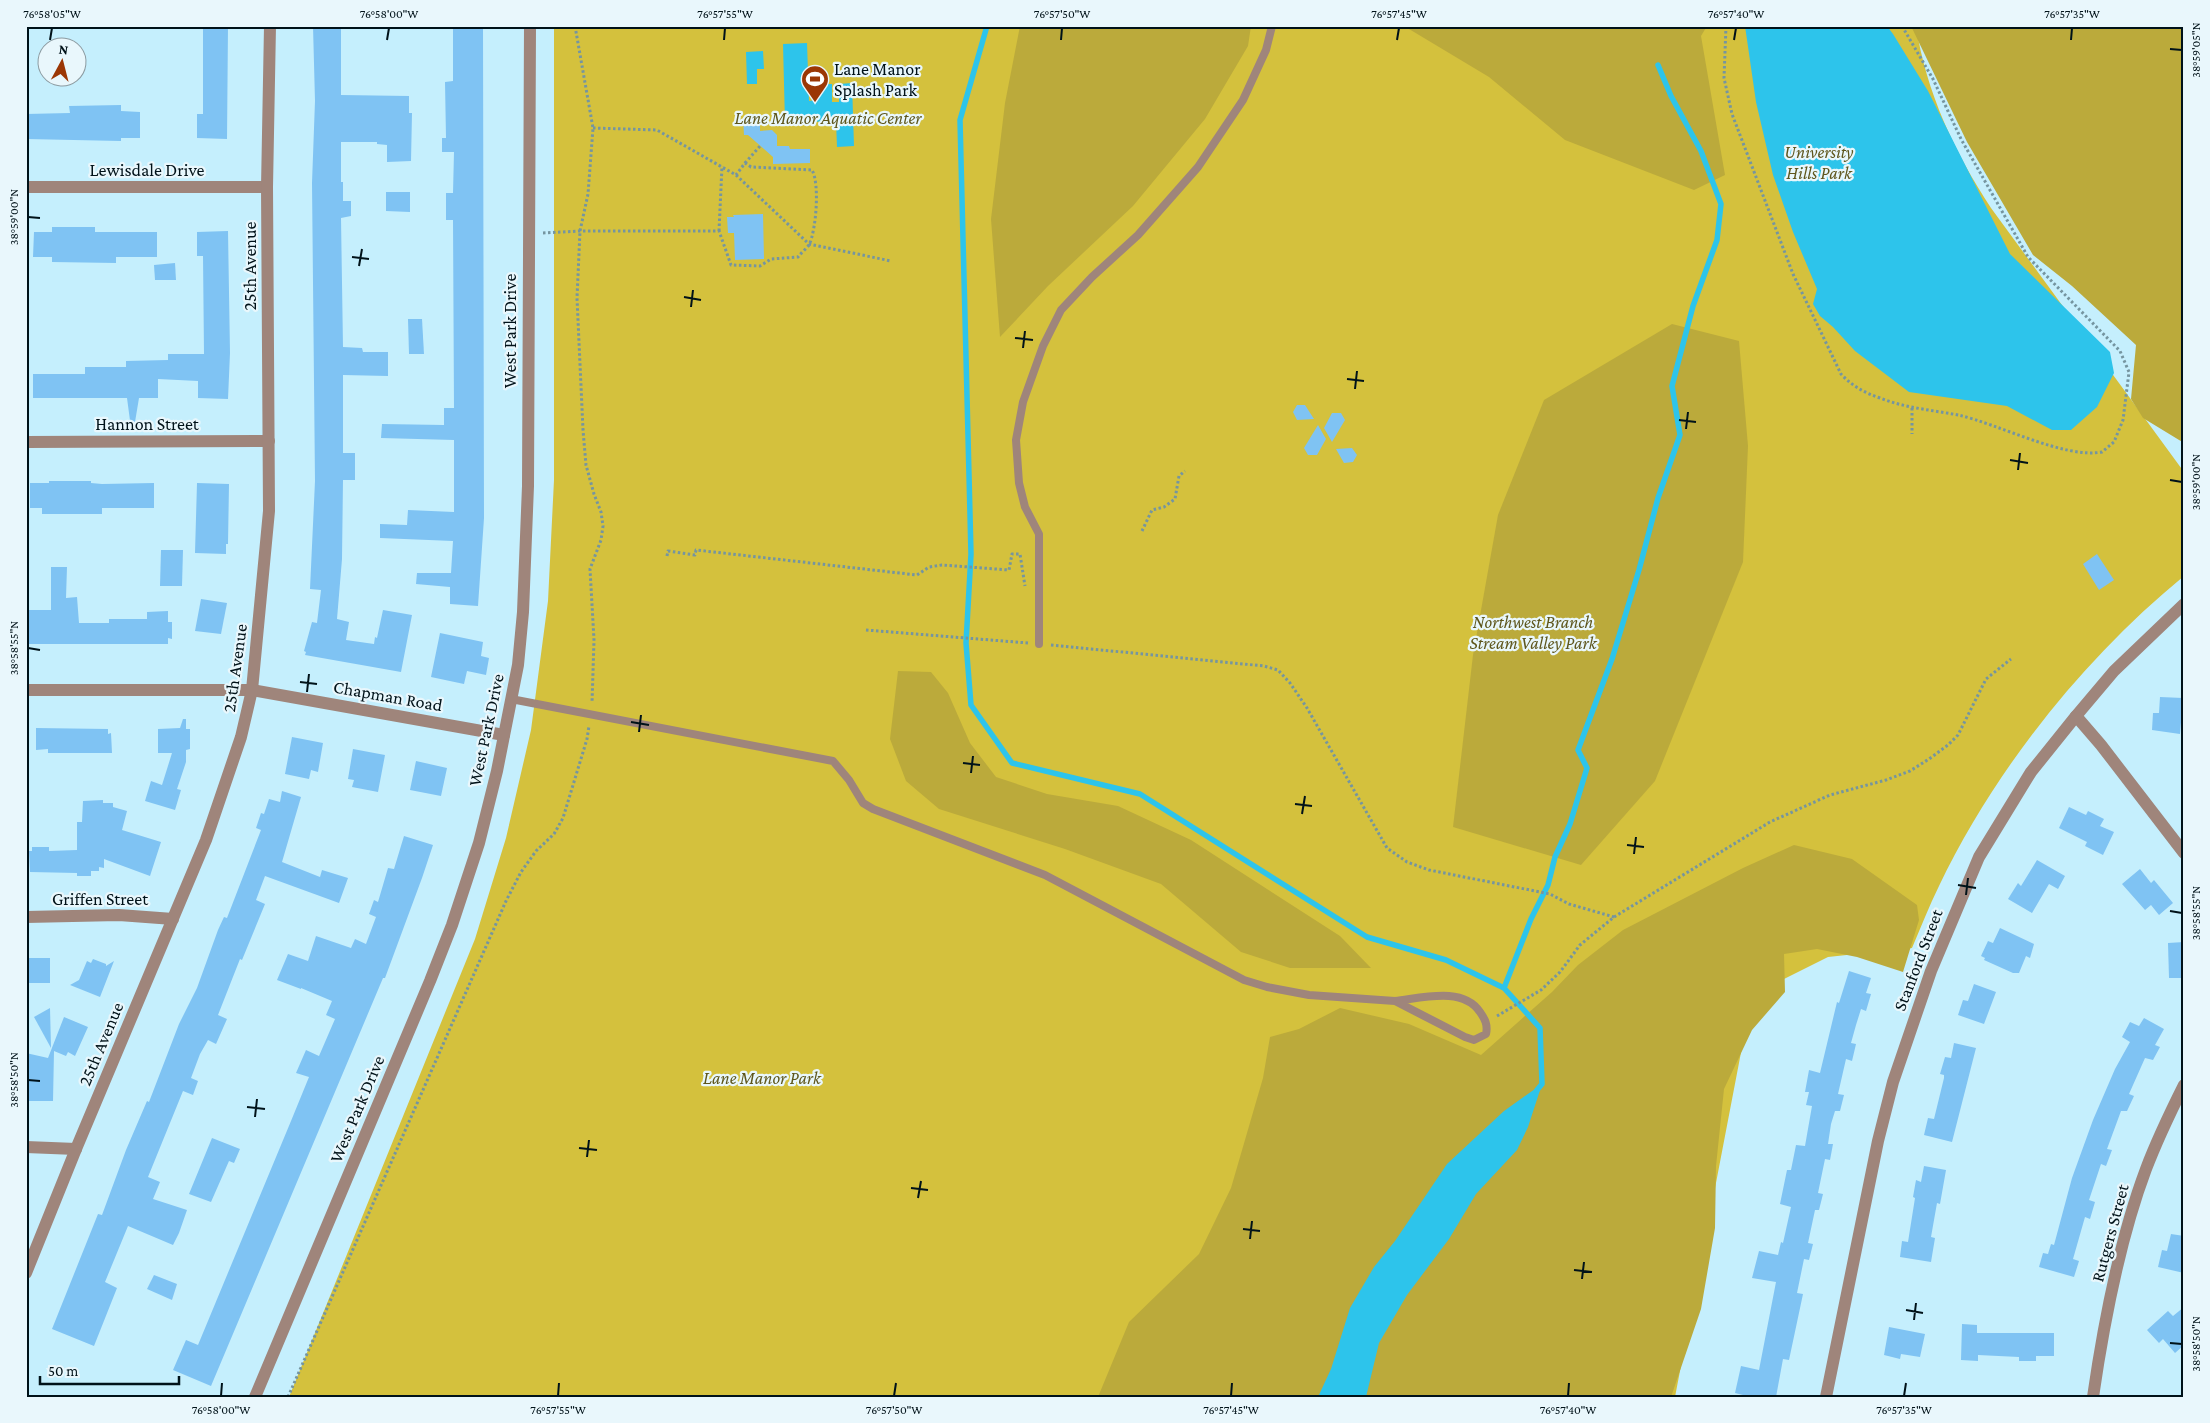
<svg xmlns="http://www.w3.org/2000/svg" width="2210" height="1423" viewBox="0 0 2210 1423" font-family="'Crimson Pro',serif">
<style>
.green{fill:#d4c13d}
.forest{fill:#bbaa3b}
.water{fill:#2dc4eb}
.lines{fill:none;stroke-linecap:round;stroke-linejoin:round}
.stream{stroke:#2dc4eb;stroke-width:5.5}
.building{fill:#7fc3f3}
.path{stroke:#7595a0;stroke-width:3;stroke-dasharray:2.5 2.5;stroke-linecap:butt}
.service{stroke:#9f857b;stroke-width:8}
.minor{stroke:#9f857b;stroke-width:12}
.ticks{fill:none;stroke:#001219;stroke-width:2}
.labels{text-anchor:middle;stroke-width:4.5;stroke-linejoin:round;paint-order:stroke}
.poi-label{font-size:18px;fill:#001219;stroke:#e9f7fc;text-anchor:start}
.park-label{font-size:18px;font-style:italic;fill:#5e561c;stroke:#e9f7fc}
.street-label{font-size:18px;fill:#001219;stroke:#e9f7fc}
.neatline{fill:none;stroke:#001219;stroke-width:2}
.ticks-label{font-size:12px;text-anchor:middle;fill:#001219}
</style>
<rect width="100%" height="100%" fill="#c5effd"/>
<path class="green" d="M554 26H1916C1926 92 1955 153 1991 208L2184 472V576C2084 658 1995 769 1939 886 1929 906 1921 927 1912 948L1828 957 1752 995 1675 1397H289L475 939 506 838 531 730 548 601 554 480Z"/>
<g class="forest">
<path d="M1020 26H1251L1248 46 1205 119 1133 206 1048 286 1000 337 991 219 1005 103Z"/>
<path d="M1404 26H1707L1701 36 1725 175 1694 190 1565 140 1489 77Z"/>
<path d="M1911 26H2184V443L2143 418 2131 399 2136 345 2072 286 2033 255 1967 142Z"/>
<path d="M1672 324 1739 341 1748 446 1743 562 1655 781 1581 865 1453 827 1473 655 1498 515 1544 400Z"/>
<path d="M898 671 931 672 948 693 970 743 996 777 1047 794 1118 806 1191 840 1340 936 1371 968H1290L1241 952 1161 884 1065 849 939 809 906 781 890 739Z"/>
<path d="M1794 845 1852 859 1917 905 1919 920 1903 972 1857 957 1817 949 1784 954 1785 992 1752 1030 1724 1089 1716 1166 1715 1228 1701 1309 1671 1397H1098L1129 1322 1199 1254 1231 1188 1263 1078 1270 1037 1299 1029 1340 1008 1409 1024 1481 1055 1552 992 1578 965 1623 930 1743 868Z"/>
</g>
<g class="water">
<path d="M1745 26H1887L1893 34 1928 91 2010 254 2110 352 2114 373 2097 407 2071 430H2052L2007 406 1909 392 1855 351 1833 327 1820 316 1813 304 1817 289 1793 232 1773 175 1756 102Z"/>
<path d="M807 43 809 101 816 100 815 84H832V102H839V84L852 83 854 146 837 147 836 121 785 123 783 44Z"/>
<path d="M763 51 764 69H757V84H747L746 52Z"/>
<path d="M1542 1084 1528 1127 1517 1150 1476 1194 1449 1239 1407 1295 1379 1343 1366 1397H1318L1331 1369 1350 1308 1374 1267 1395 1241 1447 1164 1504 1111Z"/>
</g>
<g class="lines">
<g class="stream">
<path d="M987 26 960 120 971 554 966 643 971 705 1012 763 1140 794 1367 937 1446 960 1504 988 1540 1028 1542 1084 1537 1090"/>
<path d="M1504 988 1531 919 1548 885 1555 857 1570 824 1587 768 1578 750 1612 659 1639 570 1658 498 1680 435 1672 386 1693 306 1717 240 1721 204 1701 151 1671 96 1658 65"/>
</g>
</g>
<g class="building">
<path d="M203 26H228L227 139 197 138V114H203Z"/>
<path d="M313 26H341V95L409 96V113H412L411 161 387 162V145L377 144V142H341V182H343V201H351V216L341 218 343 347 362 348 363 352H388V376L343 375V453H355V480H343L342 559 337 619 349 622 346 640 374 644 375 637 377 638 383 610 412 615 401 672 305 655 306 652 304 651 312 622 317 623 321 590 310 589 315 481 312 183 315 101Z"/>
<path d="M483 27 484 518 478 606 450 604V587L416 584 417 573H451L453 541 380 538V524L407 525 408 510 454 512V440L381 438 382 424 444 425V408H454L453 220H446V193H453L454 152H442V138H446L445 82 453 81V28Z"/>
<path d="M121 105V111L140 112V138H121V141L26 139V114L70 113 69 106Z"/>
<path d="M743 118H760V131L772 130 777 135V146H789L790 149H810V163L773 164V157L748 135H744Z"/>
<path d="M386 192H410V212L386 211Z"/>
<path d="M763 214 764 259 735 260 734 233H728L727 217H734L733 215Z"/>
<path d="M52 227H95V232H157V257H116V263L52 262V257H33L34 232H52Z"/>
<path d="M228 231 230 353 228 399 198 398V381L158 379V398H139L134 428H131L127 398H33V374H85V367H126V361L168 360V354H204L203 256H197V232Z"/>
<path d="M175 263 176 280H155L154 265Z"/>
<path d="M408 319H422L424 354H409Z"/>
<path d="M1297 405H1305L1314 419 1297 420 1293 412Z"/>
<path d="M1332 413H1341L1345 420 1332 442 1324 428Z"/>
<path d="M1318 425 1326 439 1317 455H1308L1304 448Z"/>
<path d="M1352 448 1357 455 1353 462 1344 463 1336 449Z"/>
<path d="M49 481H91V483L102 484 154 483V508H102V514H42V508H30V483H49Z"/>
<path d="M197 483 229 484 228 544H226V554L195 553Z"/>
<path d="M161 550H183L182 586H160Z"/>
<path d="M2097 554 2114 580 2099 590 2083 564Z"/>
<path d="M51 567H67L66 598 77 597 79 623H109V619H147V612L168 611V622H172V639L168 638V644H26V610H51Z"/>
<path d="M201 599 227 603 221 634 195 631Z"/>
<path d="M440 633 483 642 481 656 489 658 486 675 467 671 464 684 431 677Z"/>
<path d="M2160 697 2183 698 2180 734 2152 730 2153 713H2159Z"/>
<path d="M183 719H186V729H190V749L186 750V762L177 789 181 790 175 810 145 801 151 781 162 785 172 753H158V729L180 728Z"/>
<path d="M36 728 108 729V734L111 733 112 753H48V749L36 750Z"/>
<path d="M292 737 323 743 318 772 311 770 309 779 285 774Z"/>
<path d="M353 749 385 755 378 792 352 787 354 780 348 779Z"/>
<path d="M416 761 447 768 441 796 410 790Z"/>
<path d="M282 791 301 797 282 862 320 877 322 870 348 878 339 903 265 876 256 900 265 904 242 960 240 959 218 1015 227 1019 216 1044 208 1040 200 1054 191 1078 198 1081 193 1095 183 1091 148 1177 160 1182 153 1199 187 1210 179 1233 173 1245 128 1226 105 1282 117 1288 94 1346 52 1329 98 1214 102 1215 126 1150 147 1101 149 1102 179 1024 197 988 218 930 224 917 227 918 261 830 256 828 261 813 264 814 269 799 280 802Z"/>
<path d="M103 800V803H113V807L127 811 122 830 161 842 150 876 104 859V868L99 867V871H91V876H77V873L30 872 29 851H32V847H49V851L77 850V822H82L83 801Z"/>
<path d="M2069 807 2086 815 2088 811 2104 819 2100 826 2114 832 2103 855 2085 846 2087 842 2059 828Z"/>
<path d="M404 836 433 845 422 878 385 978H383L211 1386 173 1370 186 1340 198 1345 291 1121 309 1077 296 1073 306 1050 319 1056 335 1019 326 1015 332 1001 301 988V989L277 980 288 954 308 961 316 936 351 948 355 939 366 944 376 917 369 914 374 900 378 902 388 868 394 869Z"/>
<path d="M2037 860 2065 876 2058 889 2049 884 2032 913 2008 899 2018 883 2021 886Z"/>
<path d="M2140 869 2151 883 2154 880 2173 903 2159 915 2151 905 2145 910 2122 884Z"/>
<path d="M2000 928 2034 944 2030 958 2026 956 2019 973H2013L1984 960 1985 958 1981 956 1988 941 1993 943Z"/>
<path d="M2184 942V978H2169L2168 943Z"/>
<rect x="26" y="958" width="24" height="25"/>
<path d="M93 959 106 964V966L114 961 100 997 70 985 79 980 87 961 91 963Z"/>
<path d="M1849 971 1871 978 1866 993 1871 994 1866 1011 1861 1009 1856 1025 1851 1043 1856 1044 1852 1061 1846 1059 1838 1094 1844 1095 1840 1111H1835L1831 1124 1828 1144H1833L1830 1160 1825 1159 1818 1193 1823 1194 1819 1210H1815L1808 1243 1813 1244 1809 1260 1804 1259 1797 1293 1803 1294 1789 1360 1783 1359 1776 1397H1743V1395L1735 1393 1741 1366 1759 1370 1776 1282 1752 1278 1759 1251 1778 1255 1781 1242 1783 1243 1791 1207 1780 1204 1787 1170H1791L1796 1145 1805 1146 1812 1106 1806 1105 1809 1092H1805L1809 1070 1820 1073 1837 1002 1839 1003Z"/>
<path d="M1974 984 1996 992 1984 1024 1958 1015 1963 1000 1968 1001Z"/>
<path d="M50 1008 51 1048 34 1017Z"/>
<path d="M64 1017 88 1027 75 1056 68 1052 66 1056 54 1051 53 1101H26V1053L48 1058Z"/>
<path d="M2144 1018 2164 1029 2155 1045 2160 1047 2153 1060 2145 1058 2129 1094 2134 1096 2127 1111H2121L2107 1149 2112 1150 2106 1166 2101 1164 2089 1200 2095 1202 2090 1219 2085 1217 2073 1259 2079 1261 2074 1277 2039 1267 2043 1253 2048 1254 2051 1244 2054 1245 2072 1178 2093 1120 2115 1069 2130 1042 2122 1037 2130 1022 2139 1026Z"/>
<path d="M1954 1043 1976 1048 1952 1142 1924 1135 1928 1118 1934 1119 1944 1078V1075L1940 1074 1945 1057 1951 1058Z"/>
<path d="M212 1138 240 1149 234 1163 229 1161 211 1202 189 1194Z"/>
<path d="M1924 1166 1946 1170 1940 1204 1937 1203 1931 1237 1935 1238 1931 1262 1900 1257 1902 1241 1908 1242 1915 1198 1913 1197 1916 1180 1921 1182Z"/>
<path d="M2171 1234 2184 1236V1273L2158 1267 2162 1250 2167 1251Z"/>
<path d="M154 1275 177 1284 172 1300 147 1289Z"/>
<path d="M2184 1307V1345L2175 1353 2163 1339 2159 1343 2147 1330 2168 1311 2173 1316Z"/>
<path d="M1962 1324 1977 1325V1333H2054V1356H2036V1361H2019V1357L1978 1355V1361L1961 1360Z"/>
<path d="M1889 1327 1925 1334 1920 1357 1901 1354 1900 1359 1884 1355Z"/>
</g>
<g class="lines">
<g class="path">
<path d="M575 26 593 128 588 194 580 231 577 298 583 430 586 465 594 494 601 512 603 526 601 540 590 569 594 640 592 703"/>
<path d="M1726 26 1724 78 1732 114 1793 274 1841 374C1852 386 1865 393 1880 398 1905 408 1932 410 1958 415 1999 424 2064 459 2102 452L2114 442 2123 420 2129 372 2120 351 2028 257 1961 139 1933 79 1902 26"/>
<path d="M593 128 657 130 736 175 809 244 891 261"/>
<path d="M745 163 761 145"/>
<path d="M719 231 722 166"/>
<path d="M543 233 580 231H719L731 265 760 266 771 259 798 257C801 253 806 249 809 245 816 231 820 184 812 170L751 167 745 163 736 175"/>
<path d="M1912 408V434"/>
<path d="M1142 531 1152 510 1164 507 1175 499 1179 476 1185 471"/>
<path d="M667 556 668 551 695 555 696 550 917 575 929 567 942 565 1009 570 1012 554H1020L1025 586"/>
<path d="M866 630 1028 643"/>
<path d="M1051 645 1264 666 1278 670 1290 683 1307 708 1387 848 1407 862 1429 870 1550 894 1569 904 1614 917"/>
<path d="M1497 1016 1541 990 1560 972 1580 945 1614 917 1770 822 1830 795 1886 780 1910 771 1929 759 1948 745 1958 735 1986 679 2011 659"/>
<path d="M288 1397 506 901 521 872 536 851 554 834 563 818 587 739 589 726"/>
</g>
<g class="service">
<path d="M1039 644V534L1025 507 1019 483 1016 440 1023 402 1043 346 1061 310 1092 277 1138 235 1198 167 1243 100 1266 50 1272 26"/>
<path d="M511 699 833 761 849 780 863 803 873 809 1045 875 1244 980 1267 987 1309 995 1395 1001 1465 1037 1474 1040 1486 1034C1488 1025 1485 1019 1480 1012 1463 986 1422 998 1395 1001"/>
</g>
<g class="minor">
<path d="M26 187H267"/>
<path d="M26 442 269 441"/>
<path d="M26 690H252L504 735"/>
<path d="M2076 716 2101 745 2184 853"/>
<path d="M26 917 119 915 173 919"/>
<path d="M26 1147 76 1149"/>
<path d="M26 1273 76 1149 206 840 241 737 252 690 269 511 267 187 270 26"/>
<path d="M255 1397 430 981 452 925 479 843 497 771 518 665 523 612 528 486 530 26"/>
<path d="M1826 1397 1878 1141 1893 1082 1931 971 1979 857 2031 772 2076 716 2114 671 2184 604"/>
<path d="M2093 1397C2104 1321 2119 1241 2146 1169 2157 1140 2170 1113 2184 1085"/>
</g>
</g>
<path class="ticks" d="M50 40 52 28M387 40 389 28M724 40 725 28M1061 40 1062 28M1397 40 1399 28M1734 40 1736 28M2071 40 2072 28M2170 49 2182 50M28 217 40 218M352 257 369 259M359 266 362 249M684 297 701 300M691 307 693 290M1015 338 1033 340M1023 348 1025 331M1347 379 1364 381M1355 389 1357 371M1679 420 1696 422M1686 429 1688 412M2010 460 2028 463M2018 470 2020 453M2170 480 2182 482M28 648 40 650M300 682 317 684M307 692 309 674M631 722 649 725M639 732 641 715M963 763 980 765M971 773 973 756M1295 804 1312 806M1302 814 1305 796M1627 845 1644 847M1634 854 1636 837M1958 885 1976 888M1966 895 1968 878M2170 911 2182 913M28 1080 40 1081M247 1107 265 1109M255 1117 257 1099M579 1148 597 1150M587 1157 589 1140M911 1188 928 1190M918 1198 921 1181M1243 1229 1260 1231M1250 1239 1252 1221M1574 1270 1592 1272M1582 1279 1584 1262M1906 1310 1923 1313M1914 1320 1916 1303M2170 1343 2182 1344M221 1396 222 1383M558 1396 559 1383M894 1396 896 1383M1231 1396 1232 1383M1568 1396 1569 1383M1904 1396 1906 1383"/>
<defs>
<g id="stadium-pin" transform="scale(1.4375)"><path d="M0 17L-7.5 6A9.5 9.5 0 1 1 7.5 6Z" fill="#9b3705" stroke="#e9f7fc"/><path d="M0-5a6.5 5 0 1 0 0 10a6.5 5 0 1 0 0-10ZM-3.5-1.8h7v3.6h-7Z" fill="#fff"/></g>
</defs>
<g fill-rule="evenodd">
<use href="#stadium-pin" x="815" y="79"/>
</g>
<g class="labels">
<g class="poi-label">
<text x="834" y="75">Lane Manor<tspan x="834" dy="21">Splash Park</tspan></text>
</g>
<g class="park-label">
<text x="828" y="124">Lane Manor Aquatic Center</text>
<text x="1819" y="158">University<tspan x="1819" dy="21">Hills Park</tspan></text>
<text x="1533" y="628">Northwest Branch<tspan x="1533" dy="21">Stream Valley Park</tspan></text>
<text x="762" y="1084">Lane Manor Park</text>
</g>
<g class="street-label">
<text x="147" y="176">Lewisdale Drive</text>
<text transform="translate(250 266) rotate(-90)" y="6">25th Avenue</text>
<text transform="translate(510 331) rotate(-90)" y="6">West Park Drive</text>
<text x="147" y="430">Hannon Street</text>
<text transform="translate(235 668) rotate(-82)" y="6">25th Avenue</text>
<text transform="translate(388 696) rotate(10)" y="6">Chapman Road</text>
<text transform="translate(486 730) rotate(-78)" y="6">West Park Drive</text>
<text x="100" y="905">Griffen Street</text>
<text transform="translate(1918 960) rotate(-69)" y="6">Stanford Street</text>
<text transform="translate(101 1044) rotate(-67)" y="6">25th Avenue</text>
<text transform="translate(357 1109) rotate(-67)" y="6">West Park Drive</text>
<text transform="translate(2110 1233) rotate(-75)" y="6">Rutgers Street</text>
</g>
</g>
<rect width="2210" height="1423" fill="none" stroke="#e9f7fc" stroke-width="55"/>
<g transform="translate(62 62) rotate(7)"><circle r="24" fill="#e9f7fc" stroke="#8c9ba1"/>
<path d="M0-4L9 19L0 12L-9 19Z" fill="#9b3705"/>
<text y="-8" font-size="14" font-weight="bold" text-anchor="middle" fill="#001219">N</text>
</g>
<path d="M40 1376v8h139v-8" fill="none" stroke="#001219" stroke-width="2.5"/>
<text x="48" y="1376" font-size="15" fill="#001219" stroke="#e9f7fc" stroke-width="4" paint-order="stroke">50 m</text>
<rect x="28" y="28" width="2154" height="1368" class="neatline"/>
<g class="ticks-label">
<text x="52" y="18">76°58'05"W</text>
<text x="389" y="18">76°58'00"W</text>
<text x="725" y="18">76°57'55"W</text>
<text x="1062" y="18">76°57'50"W</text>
<text x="1399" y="18">76°57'45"W</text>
<text x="1736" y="18">76°57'40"W</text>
<text x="2072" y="18">76°57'35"W</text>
<text transform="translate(2196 50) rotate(-90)" y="4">38°59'05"N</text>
<text transform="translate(14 217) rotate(-90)" y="4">38°59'00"N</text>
<text transform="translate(2196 482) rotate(-90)" y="4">38°59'00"N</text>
<text transform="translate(14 648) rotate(-90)" y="4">38°58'55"N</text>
<text transform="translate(2196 913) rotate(-90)" y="4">38°58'55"N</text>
<text transform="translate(14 1080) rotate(-90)" y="4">38°58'50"N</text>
<text transform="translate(2196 1344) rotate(-90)" y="4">38°58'50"N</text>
<text x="221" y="1414">76°58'00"W</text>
<text x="558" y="1414">76°57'55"W</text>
<text x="894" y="1414">76°57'50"W</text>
<text x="1231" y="1414">76°57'45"W</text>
<text x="1568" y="1414">76°57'40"W</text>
<text x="1904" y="1414">76°57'35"W</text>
</g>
</svg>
